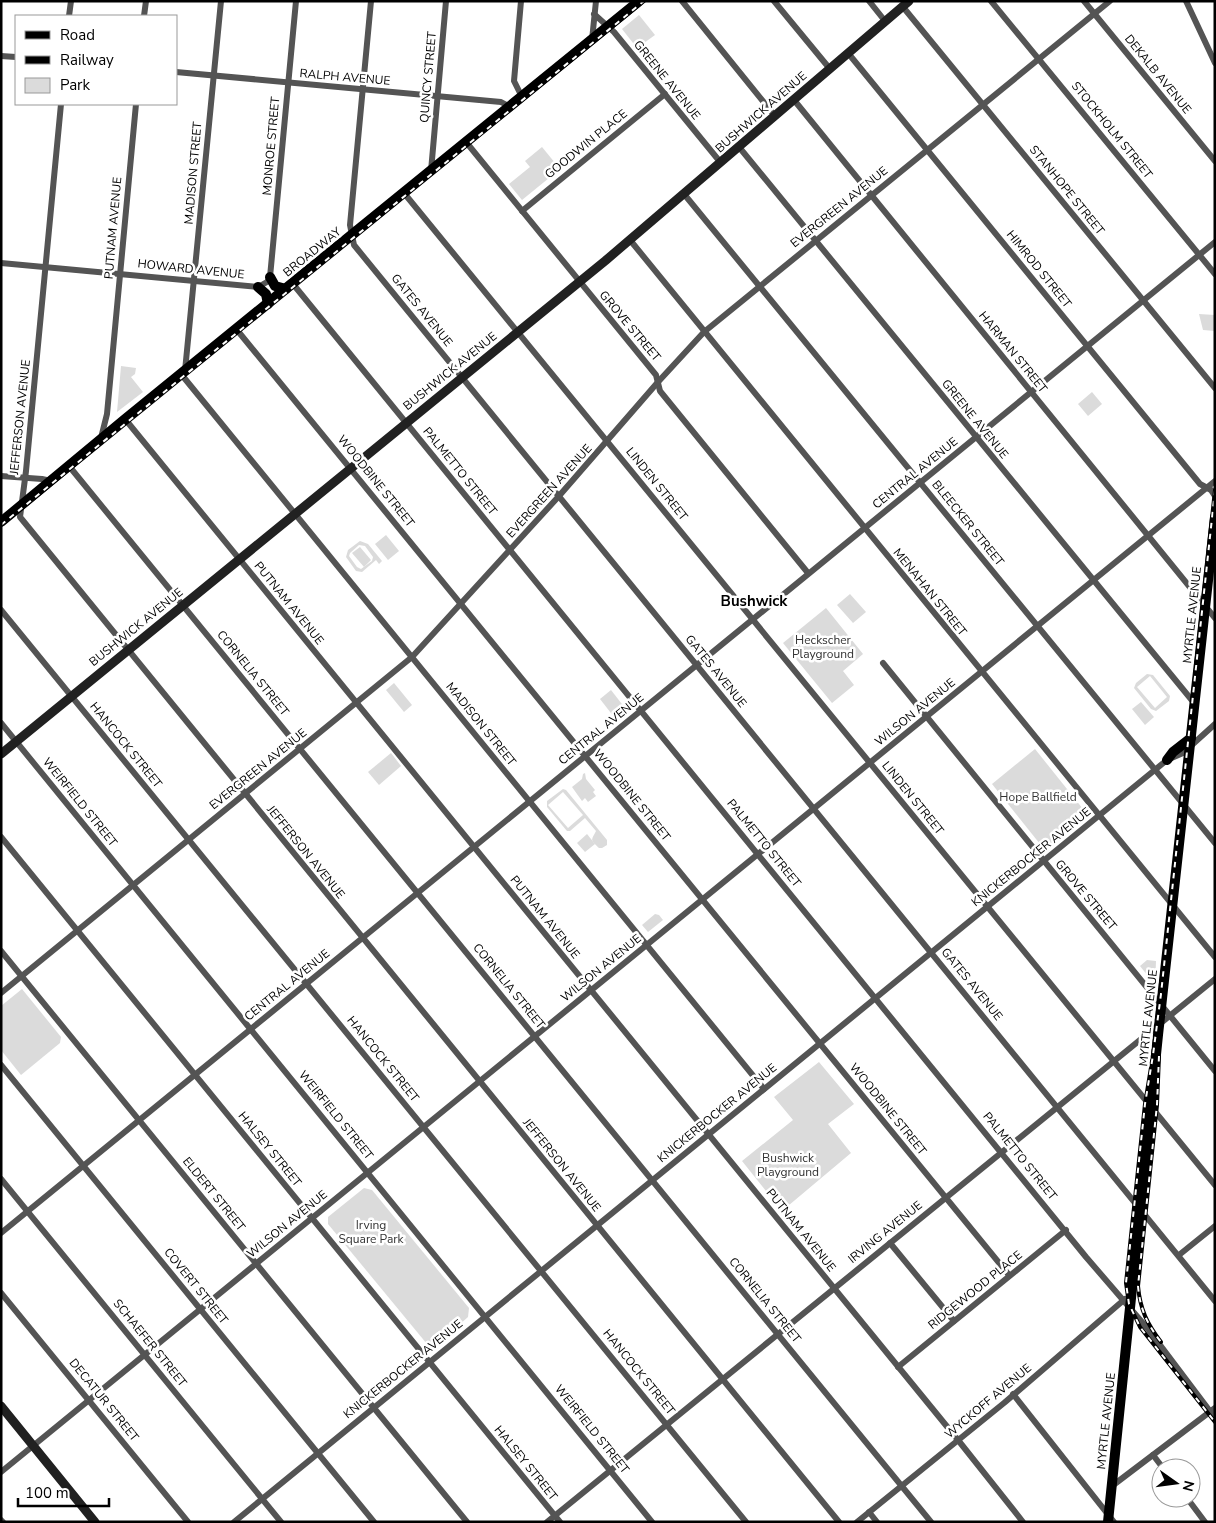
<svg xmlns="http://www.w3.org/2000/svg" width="1216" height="1523" viewBox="0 0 1216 1523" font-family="'Nunito Sans',sans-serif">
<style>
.green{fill:#dbdbdb;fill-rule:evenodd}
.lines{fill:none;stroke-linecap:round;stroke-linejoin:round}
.street{stroke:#545454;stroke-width:6}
.secondary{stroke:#212121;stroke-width:9}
.primary{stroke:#000;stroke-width:10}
.rail-casing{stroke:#000;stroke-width:4}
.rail{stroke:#fff;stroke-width:2;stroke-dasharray:5.5;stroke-linecap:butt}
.labels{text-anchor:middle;stroke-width:5;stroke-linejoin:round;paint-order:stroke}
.street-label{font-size:12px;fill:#000;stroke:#fff}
.park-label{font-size:12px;fill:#323232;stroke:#fff}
.quarter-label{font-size:15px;font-weight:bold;fill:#000;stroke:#fff}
</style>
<rect width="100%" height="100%" fill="#fff"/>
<g class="green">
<path d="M639 15 655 35 637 48 622 29Z"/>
<path d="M542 147 560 169 522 200 509 184 530 167 525 161Z"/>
<path d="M1199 314 1215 315V331L1203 330Z"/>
<path d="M121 366 136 368 135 374 131 377 143 392 117 412Z"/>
<path d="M1092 392 1102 404 1088 416 1078 404Z"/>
<path d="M386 535 399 551 388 560 375 544Z"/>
<path d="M360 541 368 544 382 561 379 564 376 560 362 572 356 571 346 557 348 550ZM359 545 365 546 373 557 372 561 361 569 357 567 349 556 350 553Z"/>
<path d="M360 547 371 560 364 567 352 553Z"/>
<path d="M850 594 866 612 853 623 837 605Z"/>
<path d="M826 608 863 654 843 671 854 685 832 703 783 643Z"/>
<path d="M1147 674 1153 675 1170 696 1169 701 1156 711 1151 709 1134 688 1136 683ZM1150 676 1167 697 1155 708 1137 687Z"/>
<path d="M394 683 412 705 404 712 386 690Z"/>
<path d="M611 690 625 708 614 717 600 699Z"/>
<path d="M1141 702 1154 717 1145 725 1132 709Z"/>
<path d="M1035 749 1087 814 1044 849 992 784Z"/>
<path d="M391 753 401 766 379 785 368 772Z"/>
<path d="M585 773 586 779 595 790 593 792 596 796 588 802 585 798 582 801 572 787 582 779 583 774Z"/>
<path d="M563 789 566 790 607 840V845L602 848H599C590 839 591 841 596 831L585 818 570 831H567L547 807V801ZM563 792 583 815 568 828 548 805Z"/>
<path d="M587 834 595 844 585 852 577 843Z"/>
<path d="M655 914 659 915 663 920 648 932 642 925Z"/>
<path d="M1147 960 1156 961 1155 985 1140 966Z"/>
<path d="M22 989 61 1037 60 1043 21 1075 1 1050V1006Z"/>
<path d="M819 1062 854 1104 828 1124 851 1153 782 1211 742 1161 793 1120 774 1097Z"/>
<path d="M364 1188 372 1190 469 1308 468 1317 435 1346 427 1344 328 1224V1217Z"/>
</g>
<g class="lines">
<g class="street">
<path d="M371 1 350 225 354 245 1215 1301"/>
<path d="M521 1 514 81 522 97"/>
<path d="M682 1 775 116"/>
<path d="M774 1 830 69"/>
<path d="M869 1 885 21"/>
<path d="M991 1 1215 274"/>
<path d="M1084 1 1215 161"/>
<path d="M1186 1 1215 63"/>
<path d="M903 7 1215 388"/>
<path d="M594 14 614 32 721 163"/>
<path d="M69 16 71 1"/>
<path d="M144 16 146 1"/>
<path d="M592 40 596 1"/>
<path d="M848 53 1200 484 1211 490 1215 496"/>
<path d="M1 56 16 57"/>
<path d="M176 72 501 102 510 107"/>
<path d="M794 100 1215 618"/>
<path d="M61 104 26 471 20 517 839 1522"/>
<path d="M466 142 656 375 660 391 808 573"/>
<path d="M739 147 1195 704"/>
<path d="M431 171 446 1"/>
<path d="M404 193 1215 1185"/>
<path d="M684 194 1215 843"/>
<path d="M522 211 665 94"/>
<path d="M630 240 1215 957"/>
<path d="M1 263 258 287 267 282 270 277 296 1"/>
<path d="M293 284 1086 1257 1148 1329 1215 1418"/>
<path d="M237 330 1009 1275"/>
<path d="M185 371 221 1"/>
<path d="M181 374 764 1089"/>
<path d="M125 419 958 1440 1023 1522"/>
<path d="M101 438 107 414 136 104"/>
<path d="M69 466 931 1522"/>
<path d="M1 476 42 479 51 481"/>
<path d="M1 610 746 1522"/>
<path d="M883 663 1215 1071"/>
<path d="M1 723 652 1522"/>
<path d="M1 837 560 1522"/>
<path d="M1 951 467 1522"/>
<path d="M1 993 412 657 559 496 658 382 704 332 1110 1"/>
<path d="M1 1065 374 1522"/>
<path d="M1 1179 281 1522"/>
<path d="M1 1233 1215 242"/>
<path d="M890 1243 954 1321"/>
<path d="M1179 1255 1215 1226"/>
<path d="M1 1293 188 1522"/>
<path d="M898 1367 1066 1230"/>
<path d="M1013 1394 1114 1522"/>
<path d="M1153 1455 1163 1468"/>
<path d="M1 1472 1215 481"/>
<path d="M1112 1486 1215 1408"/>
<path d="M1187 1498 1205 1522"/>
<path d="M869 1512 877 1522"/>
<path d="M1 1520 3 1522"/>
<path d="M234 1522 1167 760 1183 753 1215 724"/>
<path d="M547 1522 1215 979"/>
<path d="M857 1522 1004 1403 1125 1299"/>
</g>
<g class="secondary">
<path d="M1 754 605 261 909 1"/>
<path d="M1 1406 95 1522"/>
</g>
<g class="primary">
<path d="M270 277 275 286 286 289"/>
<path d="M258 287 266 294 268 304"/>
<path d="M1 522 125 419 639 1"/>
<path d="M1167 760 1173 752 1191 738"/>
<path d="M1108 1522 1158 1035 1215 517"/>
</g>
<g class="rail-casing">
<g id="rail">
<path d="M1215 490 1161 994 1153 1055 1145 1104 1126 1283 1129 1304 1140 1327 1215 1422"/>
<path d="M1 525 644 1"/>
<path d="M1159 1056 1157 1105 1138 1286C1140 1309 1147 1324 1161 1342"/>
</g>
</g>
<use href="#rail" class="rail"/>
</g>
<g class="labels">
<g class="street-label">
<text transform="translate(1158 74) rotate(51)" y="4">DEKALB AVENUE</text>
<text transform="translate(345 77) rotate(5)" y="4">RALPH AVENUE</text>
<text transform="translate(428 77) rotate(-85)" y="4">QUINCY STREET</text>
<text transform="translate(667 80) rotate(51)" y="4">GREENE AVENUE</text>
<text transform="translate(761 112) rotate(-41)" y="4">BUSHWICK AVENUE</text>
<text transform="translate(1112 130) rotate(51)" y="4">STOCKHOLM STREET</text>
<text transform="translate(586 144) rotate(-39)" y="4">GOODWIN PLACE</text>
<text transform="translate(271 146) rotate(-85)" y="4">MONROE STREET</text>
<text transform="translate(193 173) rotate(-85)" y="4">MADISON STREET</text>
<text transform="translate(1067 190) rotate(51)" y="4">STANHOPE STREET</text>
<text transform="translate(839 207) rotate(-39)" y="4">EVERGREEN AVENUE</text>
<text transform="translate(113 228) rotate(-85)" y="4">PUTNAM AVENUE</text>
<text transform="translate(312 252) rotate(-39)" y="4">BROADWAY</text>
<text transform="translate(191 269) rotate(6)" y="4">HOWARD AVENUE</text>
<text transform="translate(1039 269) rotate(51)" y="4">HIMROD STREET</text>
<text transform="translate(422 310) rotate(51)" y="4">GATES AVENUE</text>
<text transform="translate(630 326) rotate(50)" y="4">GROVE STREET</text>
<text transform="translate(1013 352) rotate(51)" y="4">HARMAN STREET</text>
<text transform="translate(450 371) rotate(-39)" y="4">BUSHWICK AVENUE</text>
<text transform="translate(20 417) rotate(-84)" y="4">JEFFERSON AVENUE</text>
<text transform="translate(975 419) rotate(51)" y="4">GREENE AVENUE</text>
<text transform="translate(460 471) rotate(51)" y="4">PALMETTO STREET</text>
<text transform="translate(915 473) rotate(-39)" y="4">CENTRAL AVENUE</text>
<text transform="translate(376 481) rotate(51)" y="4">WOODBINE STREET</text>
<text transform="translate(657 484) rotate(51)" y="4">LINDEN STREET</text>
<text transform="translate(549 491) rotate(-48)" y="4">EVERGREEN AVENUE</text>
<text transform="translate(968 523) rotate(51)" y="4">BLEECKER STREET</text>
<text transform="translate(930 592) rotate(51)" y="4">MENAHAN STREET</text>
<text transform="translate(289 603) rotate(51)" y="4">PUTNAM AVENUE</text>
<text transform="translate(1192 615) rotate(-84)" y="4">MYRTLE AVENUE</text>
<text transform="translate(136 627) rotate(-39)" y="4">BUSHWICK AVENUE</text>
<text transform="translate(716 671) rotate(51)" y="4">GATES AVENUE</text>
<text transform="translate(253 673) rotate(51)" y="4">CORNELIA STREET</text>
<text transform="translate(915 712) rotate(-39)" y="4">WILSON AVENUE</text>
<text transform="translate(481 724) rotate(51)" y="4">MADISON STREET</text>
<text transform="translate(601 729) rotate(-39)" y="4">CENTRAL AVENUE</text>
<text transform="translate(126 745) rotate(51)" y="4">HANCOCK STREET</text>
<text transform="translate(258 769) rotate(-39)" y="4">EVERGREEN AVENUE</text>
<text transform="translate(632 795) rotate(51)" y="4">WOODBINE STREET</text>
<text transform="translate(913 798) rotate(51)" y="4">LINDEN STREET</text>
<text transform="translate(80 802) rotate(51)" y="4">WEIRFIELD STREET</text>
<text transform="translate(764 843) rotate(51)" y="4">PALMETTO STREET</text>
<text transform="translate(306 852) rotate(51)" y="4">JEFFERSON AVENUE</text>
<text transform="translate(1031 857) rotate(-39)" y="4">KNICKERBOCKER AVENUE</text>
<text transform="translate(1086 895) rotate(50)" y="4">GROVE STREET</text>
<text transform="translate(545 917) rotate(51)" y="4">PUTNAM AVENUE</text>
<text transform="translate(601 968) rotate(-39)" y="4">WILSON AVENUE</text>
<text transform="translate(972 984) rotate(51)" y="4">GATES AVENUE</text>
<text transform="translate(287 985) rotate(-39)" y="4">CENTRAL AVENUE</text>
<text transform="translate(509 986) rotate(51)" y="4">CORNELIA STREET</text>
<text transform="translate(1148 1018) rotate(-84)" y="4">MYRTLE AVENUE</text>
<text transform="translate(383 1059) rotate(51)" y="4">HANCOCK STREET</text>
<text transform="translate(888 1109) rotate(51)" y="4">WOODBINE STREET</text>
<text transform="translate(717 1113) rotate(-39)" y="4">KNICKERBOCKER AVENUE</text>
<text transform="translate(336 1115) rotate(51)" y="4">WEIRFIELD STREET</text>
<text transform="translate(270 1149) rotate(51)" y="4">HALSEY STREET</text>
<text transform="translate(1020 1156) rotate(51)" y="4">PALMETTO STREET</text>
<text transform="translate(562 1165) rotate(51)" y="4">JEFFERSON AVENUE</text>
<text transform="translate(214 1194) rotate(51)" y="4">ELDERT STREET</text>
<text transform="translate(287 1224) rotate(-39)" y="4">WILSON AVENUE</text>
<text transform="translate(801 1230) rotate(51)" y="4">PUTNAM AVENUE</text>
<text transform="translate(885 1232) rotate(-39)" y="4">IRVING AVENUE</text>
<text transform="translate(196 1286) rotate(51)" y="4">COVERT STREET</text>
<text transform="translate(975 1290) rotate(-39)" y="4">RIDGEWOOD PLACE</text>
<text transform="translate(765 1300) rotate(51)" y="4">CORNELIA STREET</text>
<text transform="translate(150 1343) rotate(51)" y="4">SCHAEFER STREET</text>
<text transform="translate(403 1369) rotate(-39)" y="4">KNICKERBOCKER AVENUE</text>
<text transform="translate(639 1372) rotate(51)" y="4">HANCOCK STREET</text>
<text transform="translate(104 1400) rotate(51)" y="4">DECATUR STREET</text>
<text transform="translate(988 1401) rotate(-40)" y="4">WYCKOFF AVENUE</text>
<text transform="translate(1106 1421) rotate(-84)" y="4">MYRTLE AVENUE</text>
<text transform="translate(592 1429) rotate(51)" y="4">WEIRFIELD STREET</text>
<text transform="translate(526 1463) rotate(51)" y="4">HALSEY STREET</text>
</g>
<g class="park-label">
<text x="823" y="644">Heckscher<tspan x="823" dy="14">Playground</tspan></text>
<text x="1038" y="801">Hope Ballfield</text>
<text x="788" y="1162">Bushwick<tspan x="788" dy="14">Playground</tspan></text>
<text x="371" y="1229">Irving<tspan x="371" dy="14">Square Park</tspan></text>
</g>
<g class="quarter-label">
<text x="754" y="606">Bushwick</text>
</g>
</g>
<rect width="1216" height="1523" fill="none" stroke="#000000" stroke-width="5"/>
<rect x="15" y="15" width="162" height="90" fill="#ffffff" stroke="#999999"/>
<rect x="25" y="31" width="25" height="8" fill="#000000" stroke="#999999"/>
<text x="60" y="40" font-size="15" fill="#000000">Road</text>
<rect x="25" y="56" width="25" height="8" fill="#000000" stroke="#999999"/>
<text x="60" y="65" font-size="15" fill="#000000">Railway</text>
<rect x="25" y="78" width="25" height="15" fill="#dbdbdb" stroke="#999999"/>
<text x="60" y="90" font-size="15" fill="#000000">Park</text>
<g transform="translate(1176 1483) rotate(104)"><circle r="24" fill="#ffffff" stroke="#999999"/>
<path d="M0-4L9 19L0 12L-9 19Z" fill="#000000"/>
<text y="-8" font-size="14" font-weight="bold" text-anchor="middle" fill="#000000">N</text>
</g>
<path d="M18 1498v8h91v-8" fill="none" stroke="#000000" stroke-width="2.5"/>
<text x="25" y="1498" font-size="15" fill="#000000" stroke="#ffffff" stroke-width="4" paint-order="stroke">100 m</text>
</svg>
